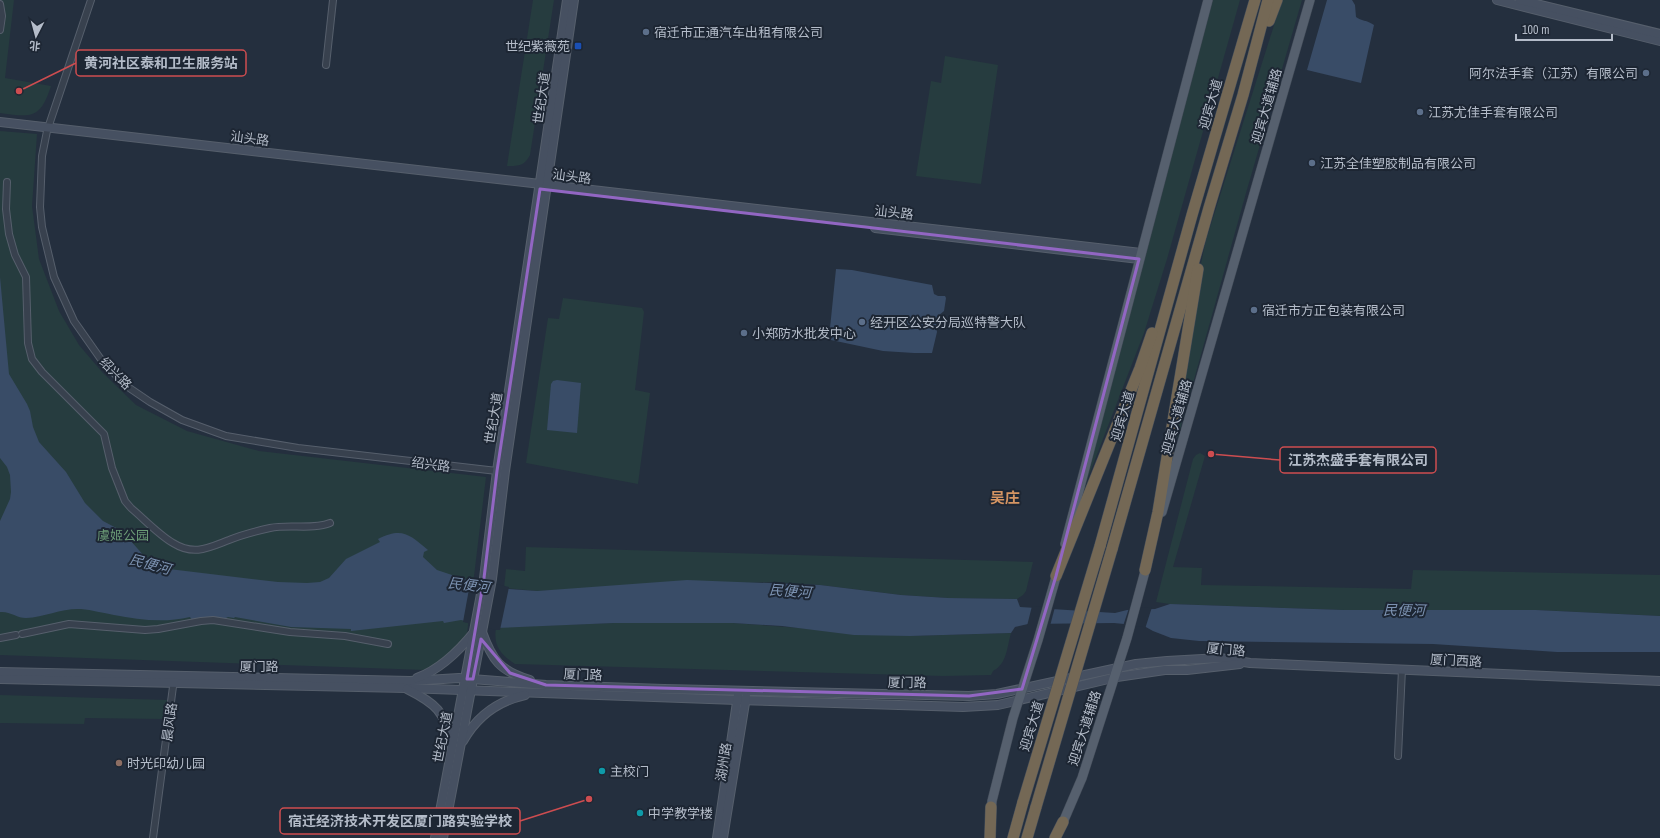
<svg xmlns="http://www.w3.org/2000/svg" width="1660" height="838" viewBox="0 0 1660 838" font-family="'Archivo Narrow','Noto Sans SC',sans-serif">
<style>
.green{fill:#263c3f}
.water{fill:#394c67}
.pier{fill:#242f3e}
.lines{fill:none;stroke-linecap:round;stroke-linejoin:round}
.street-casing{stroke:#565f6c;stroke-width:8}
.secondary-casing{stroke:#565f6c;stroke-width:10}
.primary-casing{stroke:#414a57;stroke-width:10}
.highway-casing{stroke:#434c59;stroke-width:12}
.street{stroke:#38414e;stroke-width:6}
.secondary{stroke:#465061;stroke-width:8}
.primary{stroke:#56606e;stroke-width:9}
.highway{stroke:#746855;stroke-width:11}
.highway-bridge-casing{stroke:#434c59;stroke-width:12;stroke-linecap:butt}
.highway-bridge{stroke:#746855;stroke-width:11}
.marked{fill:none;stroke:#9266c3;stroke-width:3;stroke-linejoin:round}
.service-dot{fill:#5c6f8a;stroke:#1d2633;stroke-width:1.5}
.transit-dot{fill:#1a4fb4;stroke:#1d2633;stroke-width:1.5}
.education-dot{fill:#8d6e63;stroke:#1d2633;stroke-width:1.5}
.culture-dot{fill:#0f9aa8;stroke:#1d2633;stroke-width:1.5}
.labels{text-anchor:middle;stroke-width:4;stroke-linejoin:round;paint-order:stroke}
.poi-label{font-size:13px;fill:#b4bcc9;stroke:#1d2633;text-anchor:start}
.street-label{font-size:13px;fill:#b4bcc9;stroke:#1d2633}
.park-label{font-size:13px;fill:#6b9a76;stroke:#1d2633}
.water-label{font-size:14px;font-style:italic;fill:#7c92b1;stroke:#1d2633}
.quarter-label{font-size:15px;font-weight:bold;fill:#d59563;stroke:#1d2633}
.leader{fill:none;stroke:#ce4d50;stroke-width:1.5}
.callout-dot{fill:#ce4d50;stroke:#1d2633;stroke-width:1.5}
.callout{fill:#1d2633;stroke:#ce4d50;stroke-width:1.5}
.callout-label{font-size:14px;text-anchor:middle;font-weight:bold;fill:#b4bcc9}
</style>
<rect width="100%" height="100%" fill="#242f3e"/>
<g class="green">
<path d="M0 0H14L5 78 51 86C40 120 31 117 0 113Z"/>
<path d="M533 0H554L530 155C524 166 519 166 507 166Z"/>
<path d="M1211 0H1240L1167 259 1144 333 1077 506Z"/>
<path d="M1282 0H1302L1246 193 1178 437 1172 435 1200 268 1206 240Z"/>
<path d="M945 56 998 65 981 184 916 176 931 81 941 83Z"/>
<path d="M0 131 37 134 32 206 39 259 59 311 79 345 102 372 136 405 187 431 259 451 486 477 467 634 443 660 426 670 0 655Z"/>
<path d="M563 298 642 308 644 312 635 390 650 393 638 484 526 463 548 318 559 319Z"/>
<path d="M1200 453 1205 456 1173 567 1202 568 1201 585 1411 589 1413 570 1660 575V616L1536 610H1344L1170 604 1156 602 1193 459 1196 455Z"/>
<path d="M526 547 1033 562 1026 591 1023 595 1017 599 948 598 901 595 820 585 773 582 537 591 504 588 506 569 525 571Z"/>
<path d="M614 623H733L910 636 1011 633C1007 647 1007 664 993 671L991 675 944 676 515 664C501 655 493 646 496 628L505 627Z"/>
<path d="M0 695 167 700 165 719 85 718 84 724 0 723Z"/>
</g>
<g class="water">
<path d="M1327 0H1352L1355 5 1356 17C1361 21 1367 20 1374 25L1361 83 1307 70Z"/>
<path d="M836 269 852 270 932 285 934 294 938 296H945L946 298 944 311 938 316 936 323 937 332 932 353H914L883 351 831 340 829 338Z"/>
<path d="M0 277 9 374 27 404 30 411 33 427 39 442 66 472 85 503 103 521 122 531 145 557 159 566 169 569 278 582 307 583 320 582 329 578 346 559 380 542 378 539C402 527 409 534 428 550L424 552 423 557 437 570 452 575 456 579H468L509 589 537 591 687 580 820 585 901 595 948 598 1017 599 1020 607 1115 613 1127 610 1155 609 1170 604 1344 610H1536L1660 616V652H1557L1433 644 1199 641 1171 638 1153 631 1144 626 1114 623 1028 624 1015 627 1011 633 910 636 854 635 782 626 733 623H614L496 628 461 620 444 623 443 621 351 631V629L291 627 235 617 234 618 228 617 224 619 192 620 190 617C165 623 139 620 114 615 103 613 92 610 81 609 62 608 45 617 26 618 17 618 10 611 0 612V521L10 499 11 492 10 475 7 467 0 458Z"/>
<path d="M557 380 581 383 577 433 547 430 551 384 553 381Z"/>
</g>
<g class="pier">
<path d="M471 578 509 587 500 630H496L463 622Z"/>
<path d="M1032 606 1055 607 1050 626H1027Z"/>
<path d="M1152 607 1145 629 1143 627 1123 626 1129 608Z"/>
</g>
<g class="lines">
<g class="street-casing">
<g id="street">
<path d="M91 0 47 131 42 156 40 207 42 227 54 277 74 321 100 358 125 385 150 402 182 420 226 436 298 448 497 471"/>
<path d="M0 4 2 16 0 30"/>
<path d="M326 65 333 0"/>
<path d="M7 182 6 209 9 234 15 255 26 277 28 343 32 359 42 372 104 434 112 468 125 501 131 508C144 519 159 535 173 543 194 556 208 548 229 540 241 535 256 531 270 528 289 524 313 530 330 523"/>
<path d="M22 634 69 624 145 630 158 629 201 621 213 620 290 632 345 636 388 644"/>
<path d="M0 638 16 635"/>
<path d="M1398 756 1402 669"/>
<path d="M153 838 174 679"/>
</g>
</g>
<g class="secondary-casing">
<g id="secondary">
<path d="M1497 0 1660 41"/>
<path d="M1520 0 1660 34"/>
<path d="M0 122 1141 253"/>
<path d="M875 228 1139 259"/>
<path d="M482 632C492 660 500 671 530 680"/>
<path d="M0 672 410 681 459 678 546 685 664 689 969 696 997 694 1136 664 1167 661 1220 658 1250 663 1660 681"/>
<path d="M417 678C441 669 459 651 475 631"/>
<path d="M0 679 405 688 737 700 963 707 998 705 1117 677 1165 670H1187L1240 664"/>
<path d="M407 689C435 703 446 712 451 744"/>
<path d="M463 741C477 716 498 701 525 695"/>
<path d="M435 838 484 578 497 471 567 0"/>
<path d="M443 838 492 579 505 471 574 0"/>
<path d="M717 838 738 695"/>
<path d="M723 838 746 697"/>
</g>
</g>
<g class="primary-casing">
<g id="primary">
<path d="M1162 512 1310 0"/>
<path d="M1065 544 1208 0"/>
<path d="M991 814 992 801 1013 718 1038 640 1058 570"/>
<path d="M1061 827 1082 778 1127 638 1147 564"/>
</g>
</g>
<g class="highway-casing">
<g id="highway">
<path d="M1269 21 1277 0"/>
<path d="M1100 546 1192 215 1255 0"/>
<path d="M1112 549 1209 208 1243 95 1268 0"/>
<path d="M1145 570 1158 512 1198 269"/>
<path d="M1056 576 1140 368 1152 333"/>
<path d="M990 838 991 807"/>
<path d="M1013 838 1023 802"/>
<path d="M1027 838 1036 807"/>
<path d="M1055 838 1063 822"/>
</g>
</g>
<use href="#street" class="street"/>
<use href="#secondary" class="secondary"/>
<use href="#primary" class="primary"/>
<use href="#highway" class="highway"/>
<g class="highway-bridge-casing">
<g id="highway-bridge">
<path d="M1023 802 1100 546"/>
<path d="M1036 807 1112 549"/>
</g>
</g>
<use href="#highway-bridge" class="highway-bridge"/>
</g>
<path class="marked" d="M540 189 1139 259 1056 576 1022 689 969 696 546 685 510 673 481 639 473 679H467L484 578 497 471Z"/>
<g class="service-dot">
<circle cx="646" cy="32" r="4"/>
<circle cx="1646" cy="73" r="4"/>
<circle cx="1420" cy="112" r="4"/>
<circle cx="1312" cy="163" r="4"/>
<circle cx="1254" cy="310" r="4"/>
<circle cx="862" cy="322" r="4"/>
<circle cx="744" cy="333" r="4"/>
</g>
<rect class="transit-dot" x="574" y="42" width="8" height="8" rx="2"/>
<circle class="education-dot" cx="119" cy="763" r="4"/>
<g class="culture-dot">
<circle cx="602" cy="771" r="4"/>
<circle cx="640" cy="813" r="4"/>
</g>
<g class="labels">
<g class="poi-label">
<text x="654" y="37">宿迁市正通汽车出租有限公司</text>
<text x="570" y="51" text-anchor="end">世纪紫薇苑</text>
<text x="1638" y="78" text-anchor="end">阿尔法手套（江苏）有限公司</text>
<text x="1428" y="117">江苏尤佳手套有限公司</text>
<text x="1320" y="168">江苏全佳塑胶制品有限公司</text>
<text x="1262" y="315">宿迁市方正包装有限公司</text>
<text x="870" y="327">经开区公安分局巡特警大队</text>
<text x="752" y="338">小郑防水批发中心</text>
<text x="127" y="768">时光印幼儿园</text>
<text x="610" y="776">主校门</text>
<text x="648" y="818">中学教学楼</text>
</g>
<g class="street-label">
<text transform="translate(541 98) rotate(-82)" y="5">世纪大道</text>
<text transform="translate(1210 104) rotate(-74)" y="5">迎宾大道</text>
<text transform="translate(1266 106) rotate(-74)" y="5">迎宾大道辅路</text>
<text transform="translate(250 138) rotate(7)" y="5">汕头路</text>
<text transform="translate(572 176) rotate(7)" y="5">汕头路</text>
<text transform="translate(894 212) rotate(6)" y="5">汕头路</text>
<text transform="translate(116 373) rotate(45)" y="5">绍兴路</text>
<text transform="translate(1122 416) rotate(-74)" y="5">迎宾大道</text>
<text transform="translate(1176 417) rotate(-74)" y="5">迎宾大道辅路</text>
<text transform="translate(493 418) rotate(-81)" y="5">世纪大道</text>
<text transform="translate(431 464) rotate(7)" y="5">绍兴路</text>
<text transform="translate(1226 649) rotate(5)" y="5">厦门路</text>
<text transform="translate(1456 660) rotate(3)" y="5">厦门西路</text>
<text x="259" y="671">厦门路</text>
<text transform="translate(583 674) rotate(2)" y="5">厦门路</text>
<text transform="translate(907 682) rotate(1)" y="5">厦门路</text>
<text transform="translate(169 722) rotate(-82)" y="5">晨风路</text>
<text transform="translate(1031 726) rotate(-73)" y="5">迎宾大道</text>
<text transform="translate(1084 728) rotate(-72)" y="5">迎宾大道辅路</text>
<text transform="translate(442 737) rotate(-79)" y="5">世纪大道</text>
<text transform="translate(723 762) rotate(-81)" y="5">湖州路</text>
</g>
<g class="park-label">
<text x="123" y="540">虞姬公园</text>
</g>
<g class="water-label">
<text transform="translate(150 564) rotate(15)" y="5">民便河</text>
<text transform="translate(469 585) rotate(7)" y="5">民便河</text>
<text transform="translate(790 591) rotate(4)" y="5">民便河</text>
<text transform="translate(1404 610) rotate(1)" y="5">民便河</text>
</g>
<g class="quarter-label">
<text x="1005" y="503">吴庄</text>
</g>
</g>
<path class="leader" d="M19 91L76 63M1211 454L1280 460M589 799L520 821"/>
<g class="callout-dot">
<circle cx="19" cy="91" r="4"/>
<circle cx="1211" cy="454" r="4"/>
<circle cx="589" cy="799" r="4"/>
</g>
<g class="callout">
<rect x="76" y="50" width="170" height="26" rx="4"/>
<rect x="1280" y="447" width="156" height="26" rx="4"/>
<rect x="280" y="808" width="240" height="26" rx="4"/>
</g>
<g class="callout-label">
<text x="161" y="68">黄河社区泰和卫生服务站</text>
<text x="1358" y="465">江苏杰盛手套有限公司</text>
<text x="400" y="826">宿迁经济技术开发区厦门路实验学校</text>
</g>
<g transform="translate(36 36) rotate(186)" stroke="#1d2633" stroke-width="3" paint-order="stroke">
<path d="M0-3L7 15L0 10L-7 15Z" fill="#b4bcc9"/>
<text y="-6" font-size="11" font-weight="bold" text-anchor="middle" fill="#b4bcc9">北</text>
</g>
<path d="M1516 34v6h96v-6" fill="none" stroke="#b4bcc9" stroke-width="2"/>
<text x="1522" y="34" font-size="12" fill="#b4bcc9" stroke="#1d2633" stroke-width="3" paint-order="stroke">100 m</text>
</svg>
